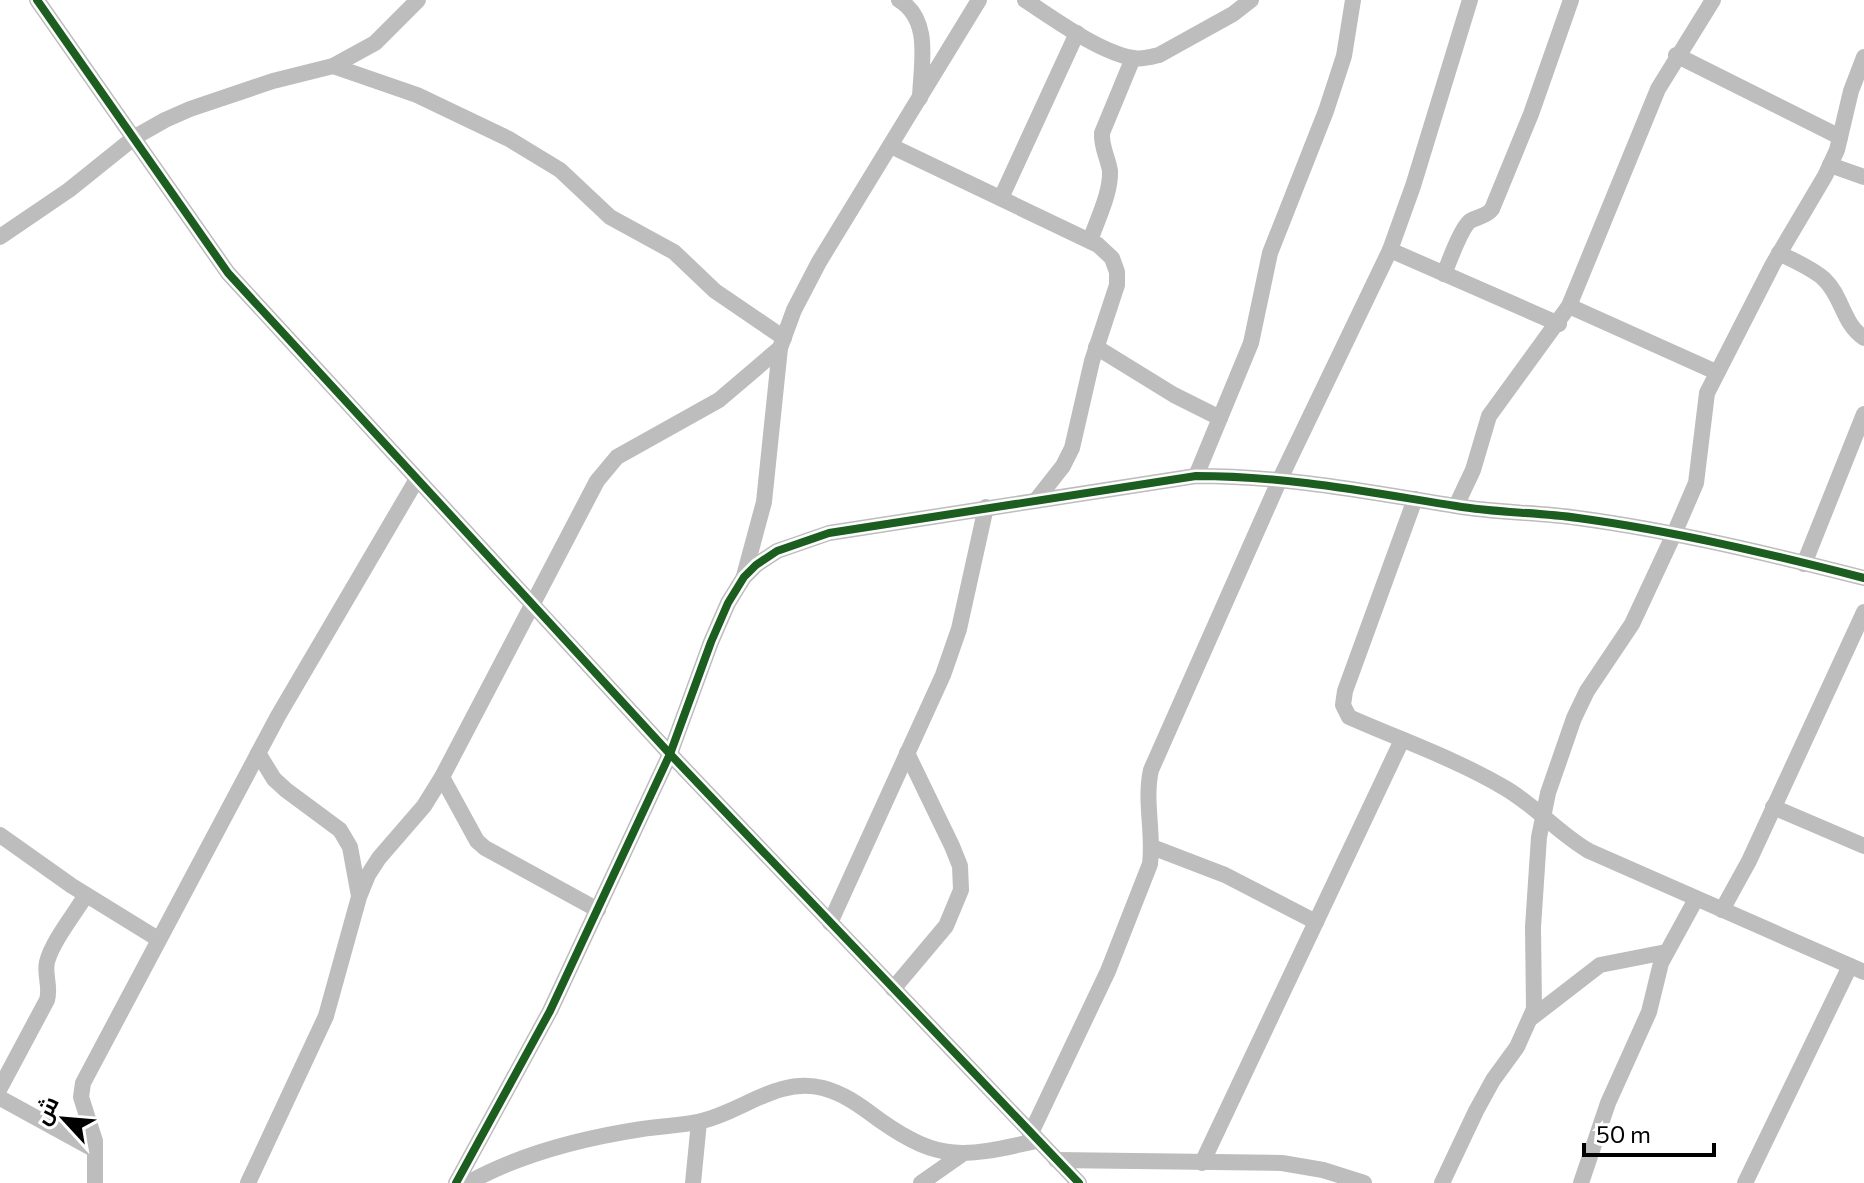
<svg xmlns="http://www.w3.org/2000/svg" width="1864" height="1183" viewBox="0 0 1864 1183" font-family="Commissioner,Cairo,sans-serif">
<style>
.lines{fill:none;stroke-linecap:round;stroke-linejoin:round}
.minor{stroke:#bdbdbd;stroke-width:16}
.cycleway-casing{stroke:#fff;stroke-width:13}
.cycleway{stroke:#1b5e20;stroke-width:8}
</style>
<rect width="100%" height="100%" fill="#fff"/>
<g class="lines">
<g class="minor">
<path d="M37 0 228 273 670 754 1079 1183"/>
<path d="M899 0C932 20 921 64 920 98"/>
<path d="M1025 0C1054 19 1099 52 1133 58 1141 60 1151 57 1159 55L1233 14 1251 0"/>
<path d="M1676 55 1840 137"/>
<path d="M333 66 417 95 509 139 560 170 610 217 674 252 715 291 784 338"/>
<path d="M891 146 1098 245 1112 258 1117 272V285L1092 361 1072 448 1063 466 1037 499"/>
<path d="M1830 165 1864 177"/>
<path d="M1001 198 1077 33"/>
<path d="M0 237 69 190 135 137 165 120 190 109 273 81 333 66 375 43 418 0"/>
<path d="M1090 241C1097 220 1111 193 1110 171 1108 158 1101 147 1102 133L1133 58"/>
<path d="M1390 250 1559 324"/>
<path d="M1779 253C1794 261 1812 268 1824 279 1843 297 1842 323 1864 338"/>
<path d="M1444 274C1449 262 1461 228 1470 221 1478 216 1486 217 1492 209L1531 114 1571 0"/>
<path d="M1569 306 1716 372"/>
<path d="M1096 347 1174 395 1220 418"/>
<path d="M1196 476 1251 343 1270 253 1326 111 1344 56 1353 0"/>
<path d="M1415 499 1345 691 1343 705 1349 717C1401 740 1456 759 1505 788 1536 806 1558 833 1589 851L1864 972"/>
<path d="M1456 506 1473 470 1489 416 1569 306 1658 89 1713 0"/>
<path d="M1804 564 1864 414"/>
<path d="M744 576 764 502 780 348 794 310 819 262 979 0"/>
<path d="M258 753 274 779 286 790 340 830 350 847 359 896"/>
<path d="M442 777 477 841 485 848 598 910"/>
<path d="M1773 807 1864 846"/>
<path d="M0 835 72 886 158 939"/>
<path d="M1152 847 1225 875 1316 922"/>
<path d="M1722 910 1749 861 1864 612"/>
<path d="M830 923 943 675 959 629 986 507"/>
<path d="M893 989 946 926 961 890 960 866 952 846 907 753"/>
<path d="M1530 1019 1600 965 1666 952"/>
<path d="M0 1088 47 1000C51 986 44 975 47 962 52 942 75 913 86 895"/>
<path d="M0 1098 95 1150"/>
<path d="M1030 1135 1108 971 1150 864C1154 833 1144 801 1151 770L1280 479 1390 250 1413 186 1470 0"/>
<path d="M1056 1160 1282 1163 1323 1170 1364 1183"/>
<path d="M1202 1163 1402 740"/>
<path d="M95 1183V1141L81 1097 83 1083 278 716 417 479"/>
<path d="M248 1183 326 1016 359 897 368 875 379 858 424 806 442 777 597 481 617 457 719 400 780 348"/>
<path d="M456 1183 550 1011 670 754 711 642 728 603 744 577 756 565 777 551 829 533 1196 476C1288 476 1367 492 1456 506 1496 513 1537 512 1578 518 1674 531 1770 554 1864 578"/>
<path d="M468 1183C520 1154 583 1138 642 1129 660 1126 679 1126 697 1122 740 1114 777 1076 823 1088 846 1094 863 1108 881 1121 942 1164 968 1156 1036 1141"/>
<path d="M693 1183 699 1122"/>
<path d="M921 1183 961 1155"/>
<path d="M1442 1183 1476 1111 1493 1080 1517 1047 1534 1009 1533 927 1539 837 1548 793 1574 718 1587 691 1632 624 1674 534 1696 483 1707 393 1773 264 1825 176 1837 150 1851 91 1864 57"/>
<path d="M1581 1183 1608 1103 1649 1012 1661 963 1696 899"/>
<path d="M1745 1183 1850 966"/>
</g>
<g class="cycleway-casing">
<g id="cycleway">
<path d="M37 0 228 273 670 754 1079 1183"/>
<path d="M456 1183 550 1011 670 754 711 642 728 603 744 577 756 565 777 551 829 533 1196 476C1288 476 1367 492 1456 506 1496 513 1537 512 1578 518 1674 531 1770 554 1864 578"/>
</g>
</g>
<use href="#cycleway" class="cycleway"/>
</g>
<g transform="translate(64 1119) rotate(296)" stroke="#ffffff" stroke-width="6" paint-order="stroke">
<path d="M0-6L14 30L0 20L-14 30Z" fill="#000000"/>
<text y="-12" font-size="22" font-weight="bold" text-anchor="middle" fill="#000000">ش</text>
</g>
<path d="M1584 1143v12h130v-12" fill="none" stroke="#000000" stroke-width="4"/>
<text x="1596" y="1143" font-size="24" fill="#000000" stroke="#ffffff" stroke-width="6" paint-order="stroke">50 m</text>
</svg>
